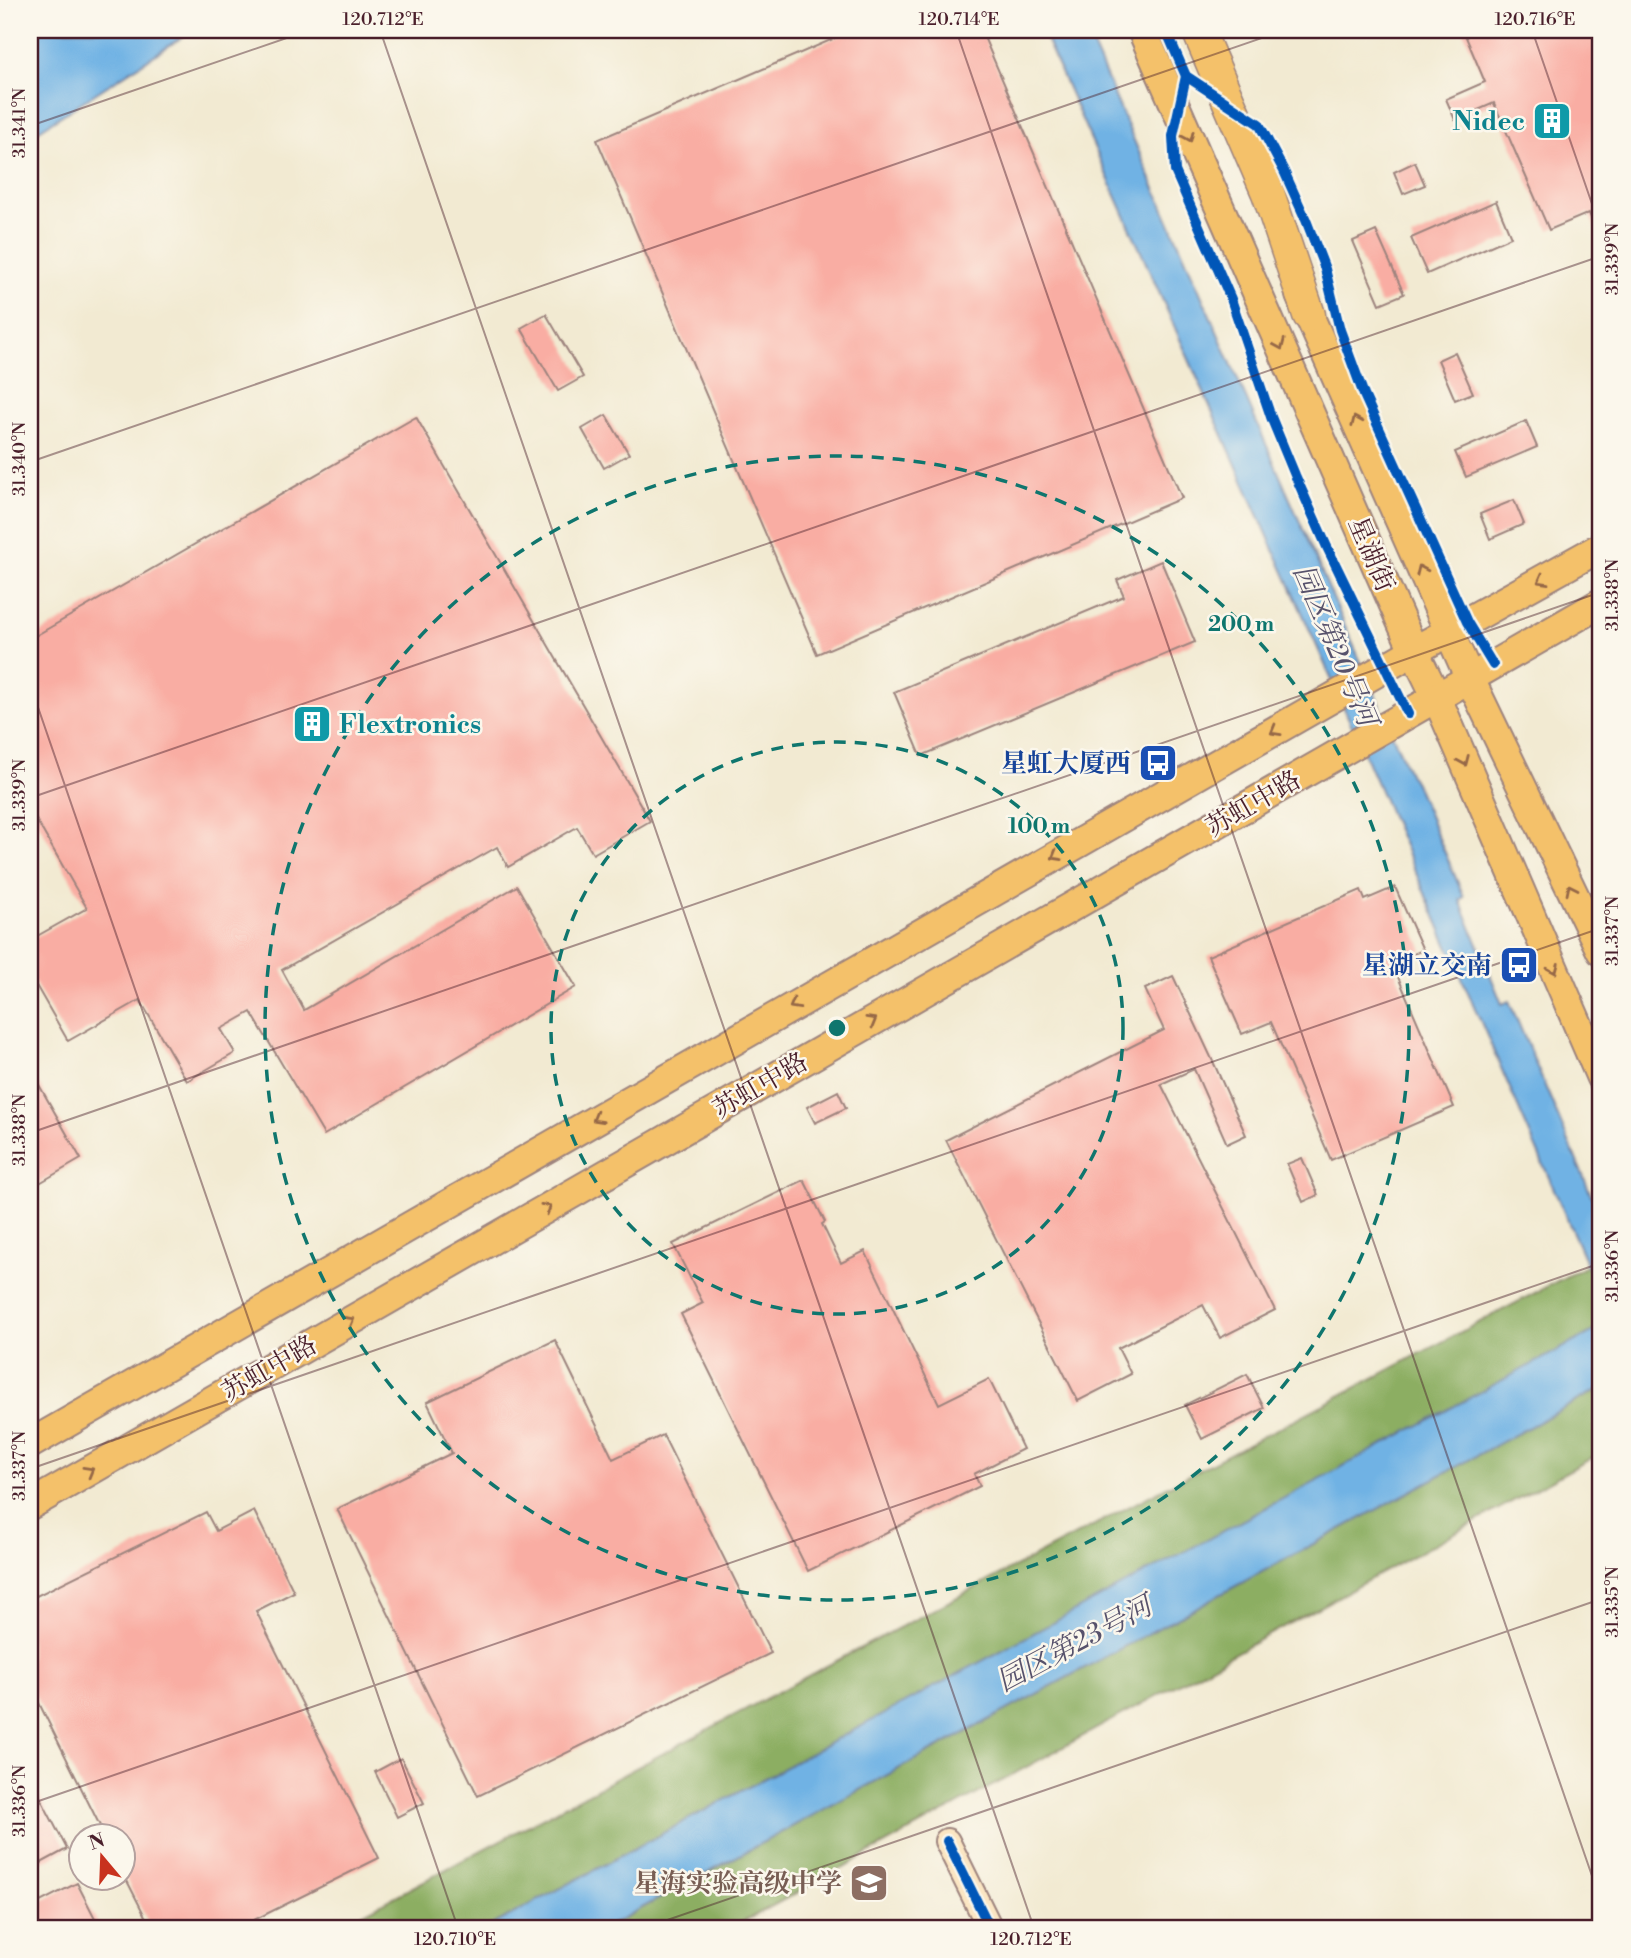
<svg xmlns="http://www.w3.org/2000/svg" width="1631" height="1958" viewBox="0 0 1631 1958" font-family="'Libre Bodoni','Noto Serif SC',serif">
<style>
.forest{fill:#8cae62;stroke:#6b6646;stroke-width:2}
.water{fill:#6fb2e4;stroke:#5c6888;stroke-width:2}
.building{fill:#f9ada3}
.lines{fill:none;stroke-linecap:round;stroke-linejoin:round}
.secondary-casing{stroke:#9e847e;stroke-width:28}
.primary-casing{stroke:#9e847e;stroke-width:32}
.highway-casing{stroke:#9e847e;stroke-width:35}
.secondary{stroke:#fbe6c3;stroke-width:24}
.primary{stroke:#f4c16a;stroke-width:28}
.highway{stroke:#f4c16a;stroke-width:32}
.cycleway-casing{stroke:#fbf7ec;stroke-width:15}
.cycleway{stroke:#0057b8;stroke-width:10}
.oneway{stroke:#966847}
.ticks{fill:none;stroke:#4a1f2b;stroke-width:2;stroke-opacity:0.45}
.ring{fill:none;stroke:#0f766e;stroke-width:3.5;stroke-dasharray:12 9}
.labels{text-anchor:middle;stroke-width:5;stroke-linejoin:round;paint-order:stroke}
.culture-label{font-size:26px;font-weight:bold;fill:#0d838f;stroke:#fbf7ec;text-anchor:end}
.street-label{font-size:26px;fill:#4a1f2b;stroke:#fbf7ec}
.transit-label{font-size:26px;font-weight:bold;fill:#164399;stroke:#fbf7ec;text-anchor:end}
.education-label{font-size:26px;font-weight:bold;fill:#785e54;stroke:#fbf7ec;text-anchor:end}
.water-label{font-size:28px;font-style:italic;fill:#57526c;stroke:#fbf7ec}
.centre{fill:#0f766e;stroke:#fbf7ec;stroke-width:3.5}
.ring-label{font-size:21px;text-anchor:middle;font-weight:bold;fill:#0f766e;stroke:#fbf7ec;stroke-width:5;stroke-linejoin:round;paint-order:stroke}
.neatline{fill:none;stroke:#4a1f2b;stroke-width:2.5}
.ticks-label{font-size:18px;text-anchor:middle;fill:#4a1f2b}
</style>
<rect width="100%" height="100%" fill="#fbf7ec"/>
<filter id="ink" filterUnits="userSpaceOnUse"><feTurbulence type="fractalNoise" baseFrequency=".0143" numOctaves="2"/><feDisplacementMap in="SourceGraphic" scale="14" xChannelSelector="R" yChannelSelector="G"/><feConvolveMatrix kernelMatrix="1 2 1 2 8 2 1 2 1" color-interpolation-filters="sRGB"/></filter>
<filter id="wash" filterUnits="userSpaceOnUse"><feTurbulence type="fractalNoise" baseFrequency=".00686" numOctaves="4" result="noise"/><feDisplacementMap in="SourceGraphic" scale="28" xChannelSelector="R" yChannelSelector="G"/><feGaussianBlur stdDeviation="1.57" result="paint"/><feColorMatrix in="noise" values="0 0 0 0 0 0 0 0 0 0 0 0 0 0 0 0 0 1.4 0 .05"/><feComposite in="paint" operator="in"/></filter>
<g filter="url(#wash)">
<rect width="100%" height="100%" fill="#f2ead2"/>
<g class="forest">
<path d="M1588 1265 1601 1297V1327L1599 1329 487 1928H336L821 1669Z"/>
<path d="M1601 1388V1453L732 1928H605Z"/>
</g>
<g class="water">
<path d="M30 30H193L30 136Z"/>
<path d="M1042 30H1086L1409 773 1415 783 1464 897 1460 900 1502 1004 1509 1001 1601 1218V1297L1320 653Z"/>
<path d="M1601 1327V1388L605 1928H487Z"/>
</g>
<g id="blocks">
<g class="building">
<path d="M854 30H981L1182 498 817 654 597 140Z"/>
<path d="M1463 30H1601V242L1589 213 1549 230 1494 103 1455 120 1446 99 1485 82Z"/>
<path d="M1415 162 1425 185 1403 194 1394 172Z"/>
<path d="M1496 201 1511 237 1427 274 1411 238Z"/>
<path d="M1376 231 1404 294 1380 304 1353 241Z"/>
<path d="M546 314 583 377 558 391 521 328Z"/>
<path d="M1455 352 1473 393 1455 400 1438 360Z"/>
<path d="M606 415 629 454 604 468 582 429Z"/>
<path d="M416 417 650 821 593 854 577 827 508 867 497 847 282 970 304 1010 517 886 576 987 324 1135 251 1012 221 1029 235 1053 187 1081 140 1000 68 1041 30 975V940L87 908 30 809V639Z"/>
<path d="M1526 421 1537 447 1466 477 1455 452Z"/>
<path d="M1514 500 1524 524 1490 539 1480 514Z"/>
<path d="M1161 561 1195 642 921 756 894 692 1124 596 1117 580Z"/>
<path d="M1395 887 1423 950 1392 963 1454 1107 1331 1160 1271 1022 1242 1034 1208 956 1361 890 1365 900Z"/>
<path d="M1173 976 1216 1068 1246 1135 1227 1144 1194 1069 1161 1084 1275 1310 1220 1338 1203 1305 1118 1348 1131 1374 1078 1401 946 1140 1164 1030 1145 989Z"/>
<path d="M30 1069 81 1159 36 1185 30 1175Z"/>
<path d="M838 1091 846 1108 815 1123 807 1107Z"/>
<path d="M1302 1158 1318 1195 1303 1202 1287 1164Z"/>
<path d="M804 1180 825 1222 822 1224 841 1263 865 1251 939 1404 989 1379 1023 1449 974 1474 980 1486 808 1571 681 1314 703 1303 673 1244Z"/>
<path d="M555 1340 613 1459 663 1435 771 1653 478 1796 337 1509 452 1453 427 1402Z"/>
<path d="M1247 1374 1264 1408 1202 1439 1185 1405Z"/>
<path d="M254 1511 294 1592 256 1611 379 1858 254 1920 258 1928H151L122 1871V1836H105L30 1685V1599L206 1512 216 1531Z"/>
<path d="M401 1758 424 1803 397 1817 375 1772Z"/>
<path d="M30 1778 67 1849 30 1869Z"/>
<path d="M77 1883 100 1928H30V1907Z"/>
</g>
</g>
</g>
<g filter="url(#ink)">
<use href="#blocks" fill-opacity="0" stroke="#9e847e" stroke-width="2"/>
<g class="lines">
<g class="secondary-casing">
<path id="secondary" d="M947 1841 990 1928"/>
</g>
<g class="primary-casing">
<g id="primary">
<path d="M1142 30 1414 651 1437 698 1601 1078"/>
<path d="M1300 295 1470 679 1601 951"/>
<path d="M30 1444 1414 651 1601 547"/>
<path d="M30 1505 1601 603"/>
</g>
</g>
<g class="highway-casing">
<path id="highway" d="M1198 30 1268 193 1309 315"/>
</g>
<use href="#secondary" class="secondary"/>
<use href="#primary" class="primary"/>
<use href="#highway" class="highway"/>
<g class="cycleway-casing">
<g id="cycleway">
<path d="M1166 30 1186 76 1259 124 1284 171 1306 220 1325 269 1340 330 1364 395 1467 622 1493 665"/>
<path d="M1186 76 1173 136 1175 171 1231 299 1271 417 1295 475 1327 547 1408 714"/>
<path d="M947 1841 990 1928"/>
</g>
</g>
<use href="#cycleway" class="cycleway"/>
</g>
<defs><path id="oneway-chevron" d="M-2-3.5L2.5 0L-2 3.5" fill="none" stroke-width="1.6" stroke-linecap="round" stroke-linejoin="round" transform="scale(1.75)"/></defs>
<g class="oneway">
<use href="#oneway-chevron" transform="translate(1189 137) rotate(66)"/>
<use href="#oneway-chevron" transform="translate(1280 345) rotate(66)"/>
<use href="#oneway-chevron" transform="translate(1356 421) rotate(-114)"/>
<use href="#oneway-chevron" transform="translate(1421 570) rotate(-114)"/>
<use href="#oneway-chevron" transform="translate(1542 580) rotate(151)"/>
<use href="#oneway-chevron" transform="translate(1275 731) rotate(150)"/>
<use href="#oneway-chevron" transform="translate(1464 761) rotate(67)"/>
<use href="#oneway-chevron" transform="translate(1056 856) rotate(150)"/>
<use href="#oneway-chevron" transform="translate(1571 889) rotate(-116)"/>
<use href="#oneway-chevron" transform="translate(1554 969) rotate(67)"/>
<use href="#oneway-chevron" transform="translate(794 1005) rotate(150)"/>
<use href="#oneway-chevron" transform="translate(872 1021) rotate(-30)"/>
<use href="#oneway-chevron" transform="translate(597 1118) rotate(150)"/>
<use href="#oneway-chevron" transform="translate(547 1208) rotate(-30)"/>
<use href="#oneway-chevron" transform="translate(350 1321) rotate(-30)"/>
<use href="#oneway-chevron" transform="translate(89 1471) rotate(-30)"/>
</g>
</g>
<path class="ticks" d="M380 30 1034 1928M956 30 1601 1902M1532 30 1601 230M30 126 310 30M30 462 1285 30M30 684 458 1928M30 798 1601 256M30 1133 1601 592M30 1469 1601 928M30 1804 1601 1263M644 1928 1601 1599"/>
<g class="ring">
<circle cx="837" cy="1028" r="286"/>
<circle cx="837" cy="1028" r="572"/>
</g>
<defs>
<g id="building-square" transform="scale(2.0125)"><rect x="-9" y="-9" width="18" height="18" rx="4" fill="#0f9aa8" stroke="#fbf7ec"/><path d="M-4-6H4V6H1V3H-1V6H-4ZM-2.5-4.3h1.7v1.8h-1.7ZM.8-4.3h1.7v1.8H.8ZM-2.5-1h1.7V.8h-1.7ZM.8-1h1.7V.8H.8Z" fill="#fff"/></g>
<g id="bus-square" transform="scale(2.0125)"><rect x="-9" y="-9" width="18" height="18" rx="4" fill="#1a4fb4" stroke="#fbf7ec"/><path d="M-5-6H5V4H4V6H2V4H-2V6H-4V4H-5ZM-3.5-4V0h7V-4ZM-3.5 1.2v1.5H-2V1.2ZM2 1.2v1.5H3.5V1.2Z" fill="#fff"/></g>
<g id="school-square" transform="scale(2.0125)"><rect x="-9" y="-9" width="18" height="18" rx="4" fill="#8d6e63" stroke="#fbf7ec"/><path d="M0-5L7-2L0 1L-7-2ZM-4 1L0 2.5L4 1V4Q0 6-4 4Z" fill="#fff"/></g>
</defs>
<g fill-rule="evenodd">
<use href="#building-square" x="1552" y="121"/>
<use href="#building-square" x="312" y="724"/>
<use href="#bus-square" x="1158" y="763"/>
<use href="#bus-square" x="1519" y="965"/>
<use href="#school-square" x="869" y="1883"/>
</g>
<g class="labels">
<g class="culture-label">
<text x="1525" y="130">Nidec</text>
<text x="339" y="733" text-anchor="start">Flextronics</text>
</g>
<g class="street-label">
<text transform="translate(1372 554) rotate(67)" y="9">星湖街</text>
<text transform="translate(1253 803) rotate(-30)" y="9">苏虹中路</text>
<text transform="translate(760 1085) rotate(-30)" y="9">苏虹中路</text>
<text transform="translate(269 1368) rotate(-30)" y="9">苏虹中路</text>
</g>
<g class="transit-label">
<text x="1131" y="772">星虹大厦西</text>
<text x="1492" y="974">星湖立交南</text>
</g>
<g class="education-label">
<text x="842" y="1892">星海实验高级中学</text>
</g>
<g class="water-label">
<text transform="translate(1336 645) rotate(67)" y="10">园区第20号河</text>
<text transform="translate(1074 1643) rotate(-28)" y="10">园区第23号河</text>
</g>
</g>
<circle cx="837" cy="1028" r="10" class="centre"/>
<g class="ring-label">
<text x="1241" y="631">200 m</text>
<text x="1039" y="833">100 m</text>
</g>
<rect width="1631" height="1958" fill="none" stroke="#fbf7ec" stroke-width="77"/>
<g transform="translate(102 1857) rotate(341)"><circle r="33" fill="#fbf7ec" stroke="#b4a19f" stroke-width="2"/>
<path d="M0-5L12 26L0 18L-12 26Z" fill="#c8321e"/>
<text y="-10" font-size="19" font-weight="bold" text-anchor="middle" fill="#4a1f2b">N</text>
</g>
<rect x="38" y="38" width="1554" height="1882" class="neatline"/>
<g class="ticks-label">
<text x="383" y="25">120.712°E</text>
<text x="959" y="25">120.714°E</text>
<text x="1535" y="25">120.716°E</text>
<text transform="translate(19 123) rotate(-90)" y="6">31.341°N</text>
<text transform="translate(1612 259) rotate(-90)" y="6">31.339°N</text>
<text transform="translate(19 459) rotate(-90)" y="6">31.340°N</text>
<text transform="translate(1612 595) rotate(-90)" y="6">31.338°N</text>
<text transform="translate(19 795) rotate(-90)" y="6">31.339°N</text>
<text transform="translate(1612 931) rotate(-90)" y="6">31.337°N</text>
<text transform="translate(19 1130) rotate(-90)" y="6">31.338°N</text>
<text transform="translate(1612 1266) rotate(-90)" y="6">31.336°N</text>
<text transform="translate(19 1466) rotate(-90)" y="6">31.337°N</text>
<text transform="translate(1612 1602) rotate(-90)" y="6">31.335°N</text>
<text transform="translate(19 1801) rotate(-90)" y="6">31.336°N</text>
<text x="455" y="1945">120.710°E</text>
<text x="1031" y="1945">120.712°E</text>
</g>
</svg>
